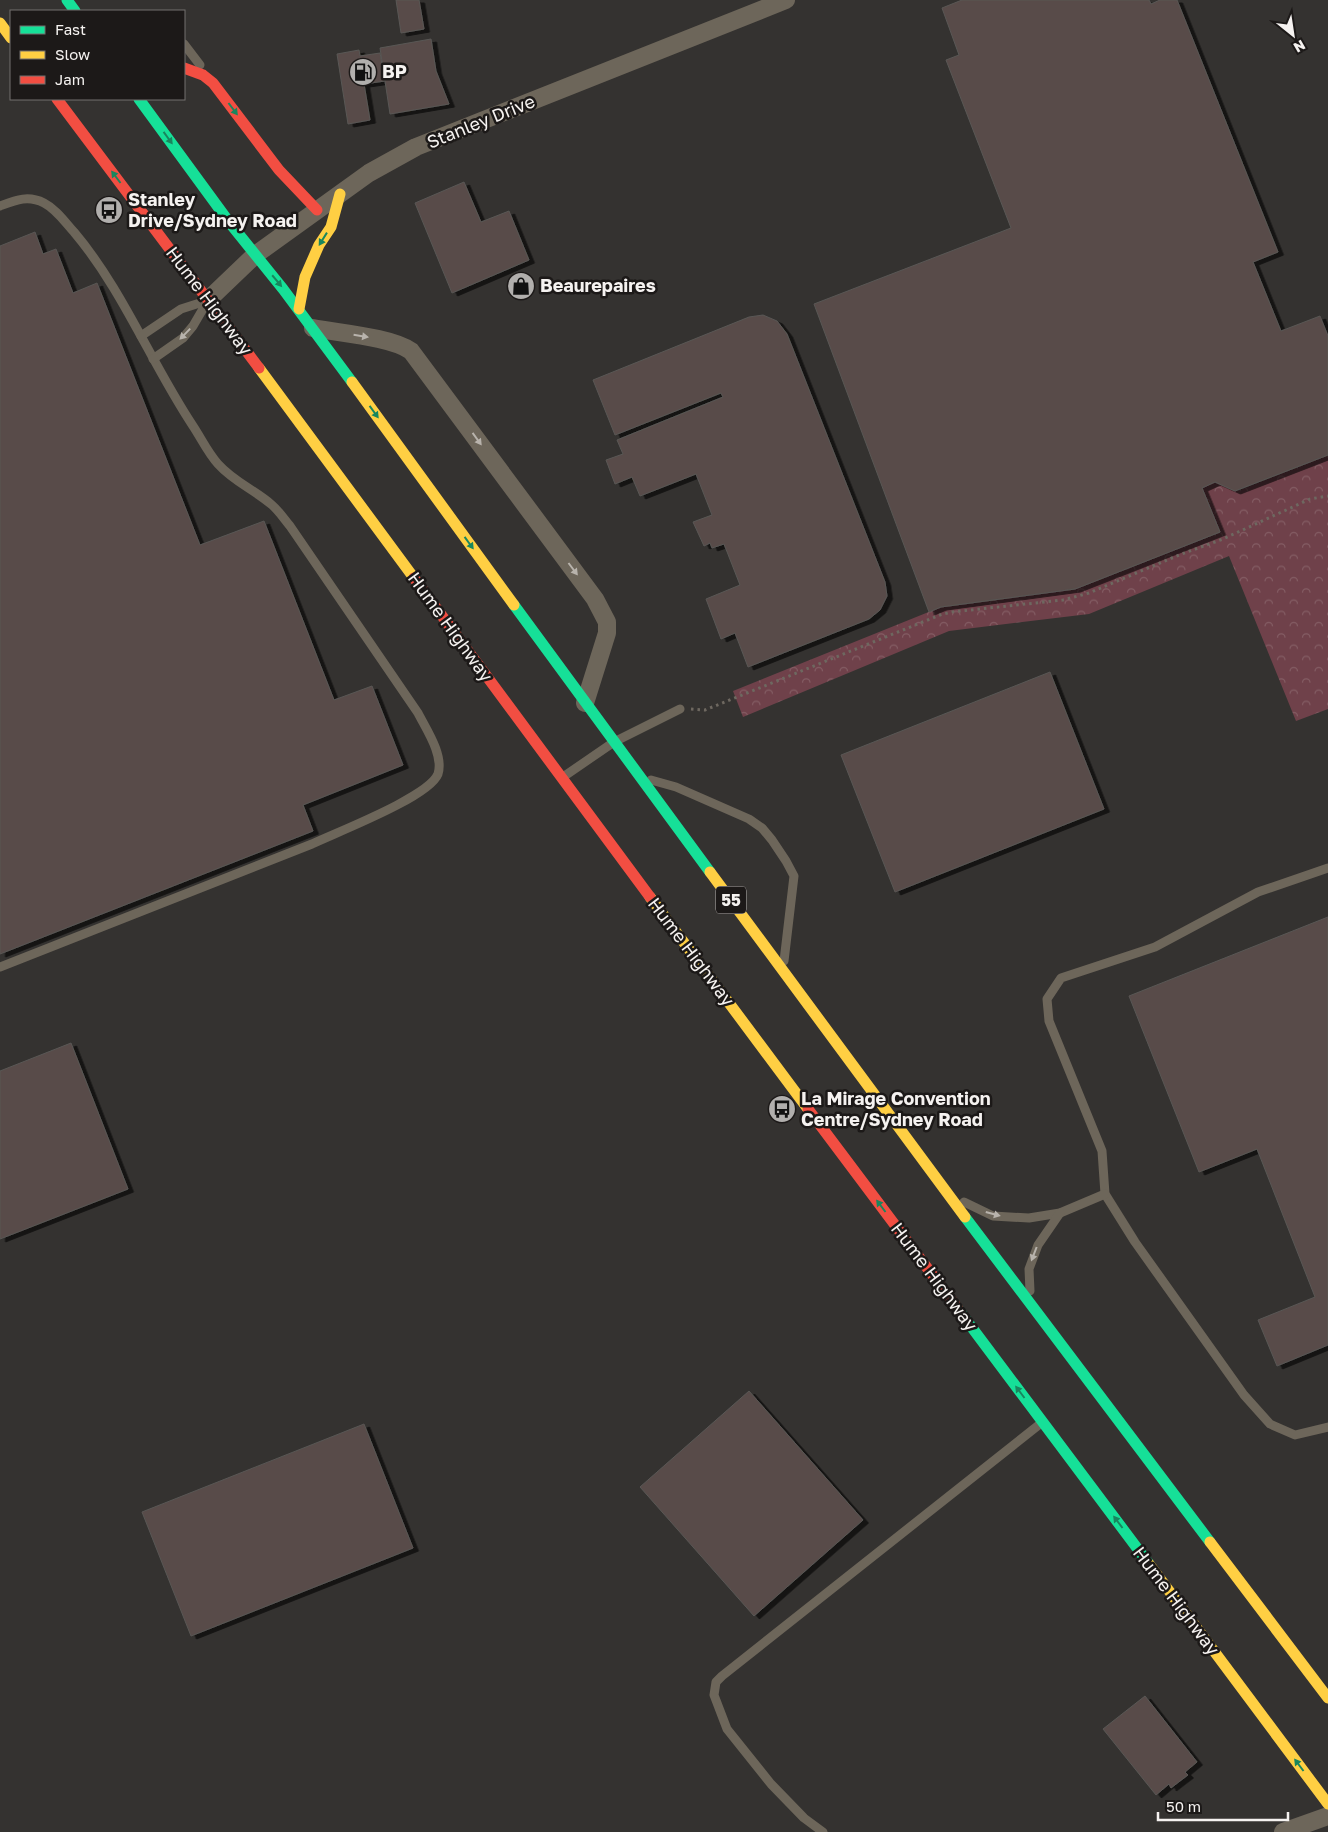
<svg xmlns="http://www.w3.org/2000/svg" width="1328" height="1832" viewBox="0 0 1328 1832" font-family="'Golos Text',sans-serif">
<style>
.park{fill:url(#park-crowns)}
.building{fill:#584c49;stroke:#595755;filter:url(#shadow)}
.lines{fill:none;stroke-linecap:round;stroke-linejoin:round}
.path{stroke:#6e6860;stroke-width:3;stroke-dasharray:2.5 4;stroke-linecap:butt}
.lane{stroke:#6d665a;stroke-width:9}
.street{stroke:#6d665a;stroke-width:18}
.fast{stroke:#16e098;stroke-width:11}
.slow{stroke:#ffcf43;stroke-width:11}
.jam{stroke:#f24e42;stroke-width:11}
.oneway{fill:#19865e}
.oneway2{fill:#b8b3ac}
.labels{text-anchor:middle;stroke-width:5;stroke-linejoin:round;paint-order:stroke}
.shield{fill:#1c1918;stroke:#b4b1af;stroke-width:1}
.shield-label{font-size:16px;font-weight:bold;fill:#f5f2f0}
.poi-label{font-size:18px;font-weight:bold;fill:#f5f2f0;stroke:#1c1918;text-anchor:start}
.street-label{font-size:18px;fill:#f5f2f0;stroke:#1c1918}
</style>
<defs>
<pattern id="park-crowns" width="20" height="18" patternUnits="userSpaceOnUse" patternTransform="scale(1.25)"><rect width="20" height="18" fill="#6f414a"/><path d="M2 6a3 3 0 1 1 6 0M12 15a3 3 0 1 1 6 0" fill="none" stroke="#845d64"/></pattern>
<filter id="shadow"><feDropShadow dx="5.5" dy="3" stdDeviation="0" flood-color="#0009"/></filter>
</defs>
<rect width="100%" height="100%" fill="#343230"/>
<path class="park" d="M1328 455V709L1296 721 1229 556 1089 614 949 631 743 717 733 691 941 607 1075 589 1220 532 1202 488 1215 482 1237 491Z"/>
<g class="building">
<path d="M396 0H419L424 29 401 33Z"/>
<path d="M962 0H1149L1151 4 1160 0H1177L1278 252 1253 262 1281 331 1320 316 1328 336V455L1235 491 1215 482 1202 488 1220 532 1075 589 941 607 929 612 814 304 1011 228 946 60 959 55 942 8Z"/>
<path d="M431 39 436 71 449 104 390 114 380 48Z"/>
<path d="M359 50 360 56 380 53 385 81 364 84 370 120 348 124 337 54Z"/>
<path d="M464 182 481 222 509 211 529 260 452 293 415 203Z"/>
<path d="M35 232 43 254 56 249 73 293 97 283 200 545 264 521 334 700 372 686 403 765 303 805 313 831 0 954V246Z"/>
<path d="M763 315 777 321 787 334 885 582 887 596 880 610 869 619 748 667 735 633 721 639 706 599 740 585 724 544 712 548 710 543 704 546 693 522 712 515 696 474 640 496 632 477 615 484 606 460 623 454 617 440 723 397 721 393 615 435 593 380 749 317Z"/>
<path d="M1050 672 1104 809 895 892 841 755Z"/>
<path d="M1328 917V1345L1277 1366 1258 1320 1315 1297 1257 1149 1199 1172 1129 996Z"/>
<path d="M71 1043 128 1189 0 1239V1071Z"/>
<path d="M749 1391 863 1520 754 1616 640 1487Z"/>
<path d="M364 1424 413 1548 191 1636 142 1512Z"/>
<path d="M1145 1696 1197 1762 1185 1772 1188 1775 1180 1781 1171 1788 1169 1784 1156 1795 1103 1729Z"/>
</g>
<g class="lines">
<path class="path" d="M691 709 705 710 940 615 952 612 1063 600 1089 593 1179 555 1223 539 1310 499 1328 496"/>
<g class="lane">
<path d="M184 44 200 65"/>
<path d="M0 206C16 200 28 195 44 203 56 209 65 222 74 232 123 290 151 363 193 426 201 438 208 453 218 464 234 482 255 490 272 505 279 511 284 519 290 526L418 713C426 729 444 755 438 774 429 797 337 832 312 844L0 967"/>
<path d="M141 336 181 309 206 301"/>
<path d="M153 359 183 338 193 326 207 302"/>
<path d="M563 777 614 742 680 709"/>
<path d="M651 780 676 787 749 819 762 828 772 840 786 861 794 876 784 961"/>
<path d="M1328 868 1258 892 1155 947 1061 978 1047 999 1049 1021 1102 1151 1105 1194 1135 1242 1244 1395 1270 1424 1295 1435 1328 1427"/>
<path d="M964 1202 993 1216 1029 1218 1060 1213 1105 1194"/>
<path d="M1030 1291 1029 1269 1038 1245 1060 1213"/>
<path d="M823 1832 804 1818 771 1784 727 1729 714 1695 716 1682 722 1676 1040 1424"/>
</g>
<g class="street">
<path d="M208 300 255 255 369 173 416 147 786 0"/>
<path d="M313 328C338 333 392 337 411 351L595 599 607 622V633L585 703"/>
<path d="M1283 1832 1328 1816"/>
</g>
<g class="fast">
<path d="M67 0 75 11"/>
<path d="M139 99 229 222 283 289 352 382"/>
<path d="M514 605 710 872"/>
<path d="M965 1217 1210 1542"/>
<path d="M958 1309 1149 1564"/>
</g>
<g class="slow">
<path d="M0 23 11 38"/>
<path d="M299 309 305 277 319 245 331 227 340 194"/>
<path d="M259 368 414 578"/>
<path d="M352 382 514 605"/>
<path d="M710 872 965 1217"/>
<path d="M650 897 808 1109"/>
<path d="M1210 1542 1328 1698"/>
<path d="M1149 1564 1328 1804"/>
</g>
<g class="jam">
<path d="M184 68 203 75 213 83 279 170 317 210"/>
<path d="M57 99 259 368"/>
<path d="M414 578 650 897"/>
<path d="M808 1109 958 1309"/>
</g>
</g>
<defs><path id="oneway-solid" d="M-6-.8H1V-3.2L6.5 0L1 3.2V.8H-6Z" transform="scale(1.25)"/></defs>
<g class="oneway">
<use href="#oneway-solid" transform="translate(233 109) rotate(53)"/>
<use href="#oneway-solid" transform="translate(168 138) rotate(54)"/>
<use href="#oneway-solid" transform="translate(116 177) rotate(-127)"/>
<use href="#oneway-solid" transform="translate(323 239) rotate(122)"/>
<use href="#oneway-solid" transform="translate(277 281) rotate(50)"/>
<use href="#oneway-solid" transform="translate(374 412) rotate(54)"/>
<use href="#oneway-solid" transform="translate(469 543) rotate(54)"/>
<use href="#oneway-solid" transform="translate(881 1206) rotate(-127)"/>
<use href="#oneway-solid" transform="translate(1020 1392) rotate(-127)"/>
<use href="#oneway-solid" transform="translate(1118 1522) rotate(-127)"/>
<use href="#oneway-solid" transform="translate(1299 1765) rotate(-127)"/>
</g>
<g class="oneway2">
<use href="#oneway-solid" transform="translate(185 334) rotate(134)"/>
<use href="#oneway-solid" transform="translate(361 336) rotate(9)"/>
<use href="#oneway-solid" transform="translate(477 439) rotate(54)"/>
<use href="#oneway-solid" transform="translate(573 569) rotate(53)"/>
<use href="#oneway-solid" transform="translate(993 1214) rotate(15)"/>
<use href="#oneway-solid" transform="translate(1034 1254) rotate(111)"/>
</g>
<defs>
<g id="fuel-disc" transform="scale(1.4375)"><circle r="9.5" fill="#b1afad" stroke="#1c1918"/><path d="M-5.5-6h7V0h2V4h1.3V-2.5L3-4.5l.8-.8L6-3V5H2.5V1h-1V6h-7ZM-4.2-4.7v3.2H.2V-4.7Z" fill="#111"/></g>
<g id="bus-disc" transform="scale(1.4375)"><circle r="9.5" fill="#b1afad" stroke="#1c1918"/><path d="M-5-6H5V4H4V6H2V4H-2V6H-4V4H-5ZM-3.5-4V0h7V-4ZM-3.5 1.2v1.5H-2V1.2ZM2 1.2v1.5H3.5V1.2Z" fill="#111"/></g>
<g id="shop-disc" transform="scale(1.4375)"><circle r="9.5" fill="#b1afad" stroke="#1c1918"/><path d="M-5-2.5h2.3a2.7 3.5 0 0 1 5.4 0H5L5.5 6h-11ZM-1.5-2.5h3a1.5 2.3 0 0 0-3 0Z" fill="#111"/></g>
</defs>
<g fill-rule="evenodd">
<use href="#fuel-disc" x="363" y="72"/>
<use href="#bus-disc" x="109" y="210"/>
<use href="#shop-disc" x="521" y="286"/>
<use href="#bus-disc" x="782" y="1109"/>
</g>
<g class="labels">
<rect class="shield" x="716" y="886.5" width="30" height="27" rx="4"/>
<g class="shield-label">
<text x="731" y="906">55</text>
</g>
<g class="poi-label">
<text x="382" y="78">BP</text>
<text x="128" y="206">Stanley<tspan x="128" dy="21">Drive/Sydney Road</tspan></text>
<text x="540" y="292">Beaurepaires</text>
<text x="801" y="1105">La Mirage Convention<tspan x="801" dy="21">Centre/Sydney Road</tspan></text>
</g>
<g class="street-label">
<text transform="translate(481 122) rotate(-22)" y="6">Stanley Drive</text>
<text transform="translate(209 301) rotate(53)" y="6">Hume Highway</text>
<text transform="translate(450 627) rotate(54)" y="6">Hume Highway</text>
<text transform="translate(691 952) rotate(53)" y="6">Hume Highway</text>
<text transform="translate(934 1277) rotate(53)" y="6">Hume Highway</text>
<text transform="translate(1176 1601) rotate(53)" y="6">Hume Highway</text>
</g>
</g>
<rect x="10" y="10" width="175" height="90" fill="#1c1918" stroke="#73706e"/>
<rect x="20" y="26" width="25" height="8" fill="#16e098" stroke="#73706e"/>
<text x="55" y="35" font-size="15" fill="#f5f2f0">Fast</text>
<rect x="20" y="51" width="25" height="8" fill="#ffcf43" stroke="#73706e"/>
<text x="55" y="60" font-size="15" fill="#f5f2f0">Slow</text>
<rect x="20" y="76" width="25" height="8" fill="#f24e42" stroke="#73706e"/>
<text x="55" y="85" font-size="15" fill="#f5f2f0">Jam</text>
<g transform="translate(1293 35) rotate(150)" stroke="#1c1918" stroke-width="4" paint-order="stroke">
<path d="M0-4L9 19L0 12L-9 19Z" fill="#f5f2f0"/>
<text y="-8" font-size="14" font-weight="bold" text-anchor="middle" fill="#f5f2f0">N</text>
</g>
<path d="M1158 1812v8h130v-8" fill="none" stroke="#f5f2f0" stroke-width="2.5"/>
<text x="1166" y="1812" font-size="15" fill="#f5f2f0" stroke="#1c1918" stroke-width="4" paint-order="stroke">50 m</text>
</svg>
